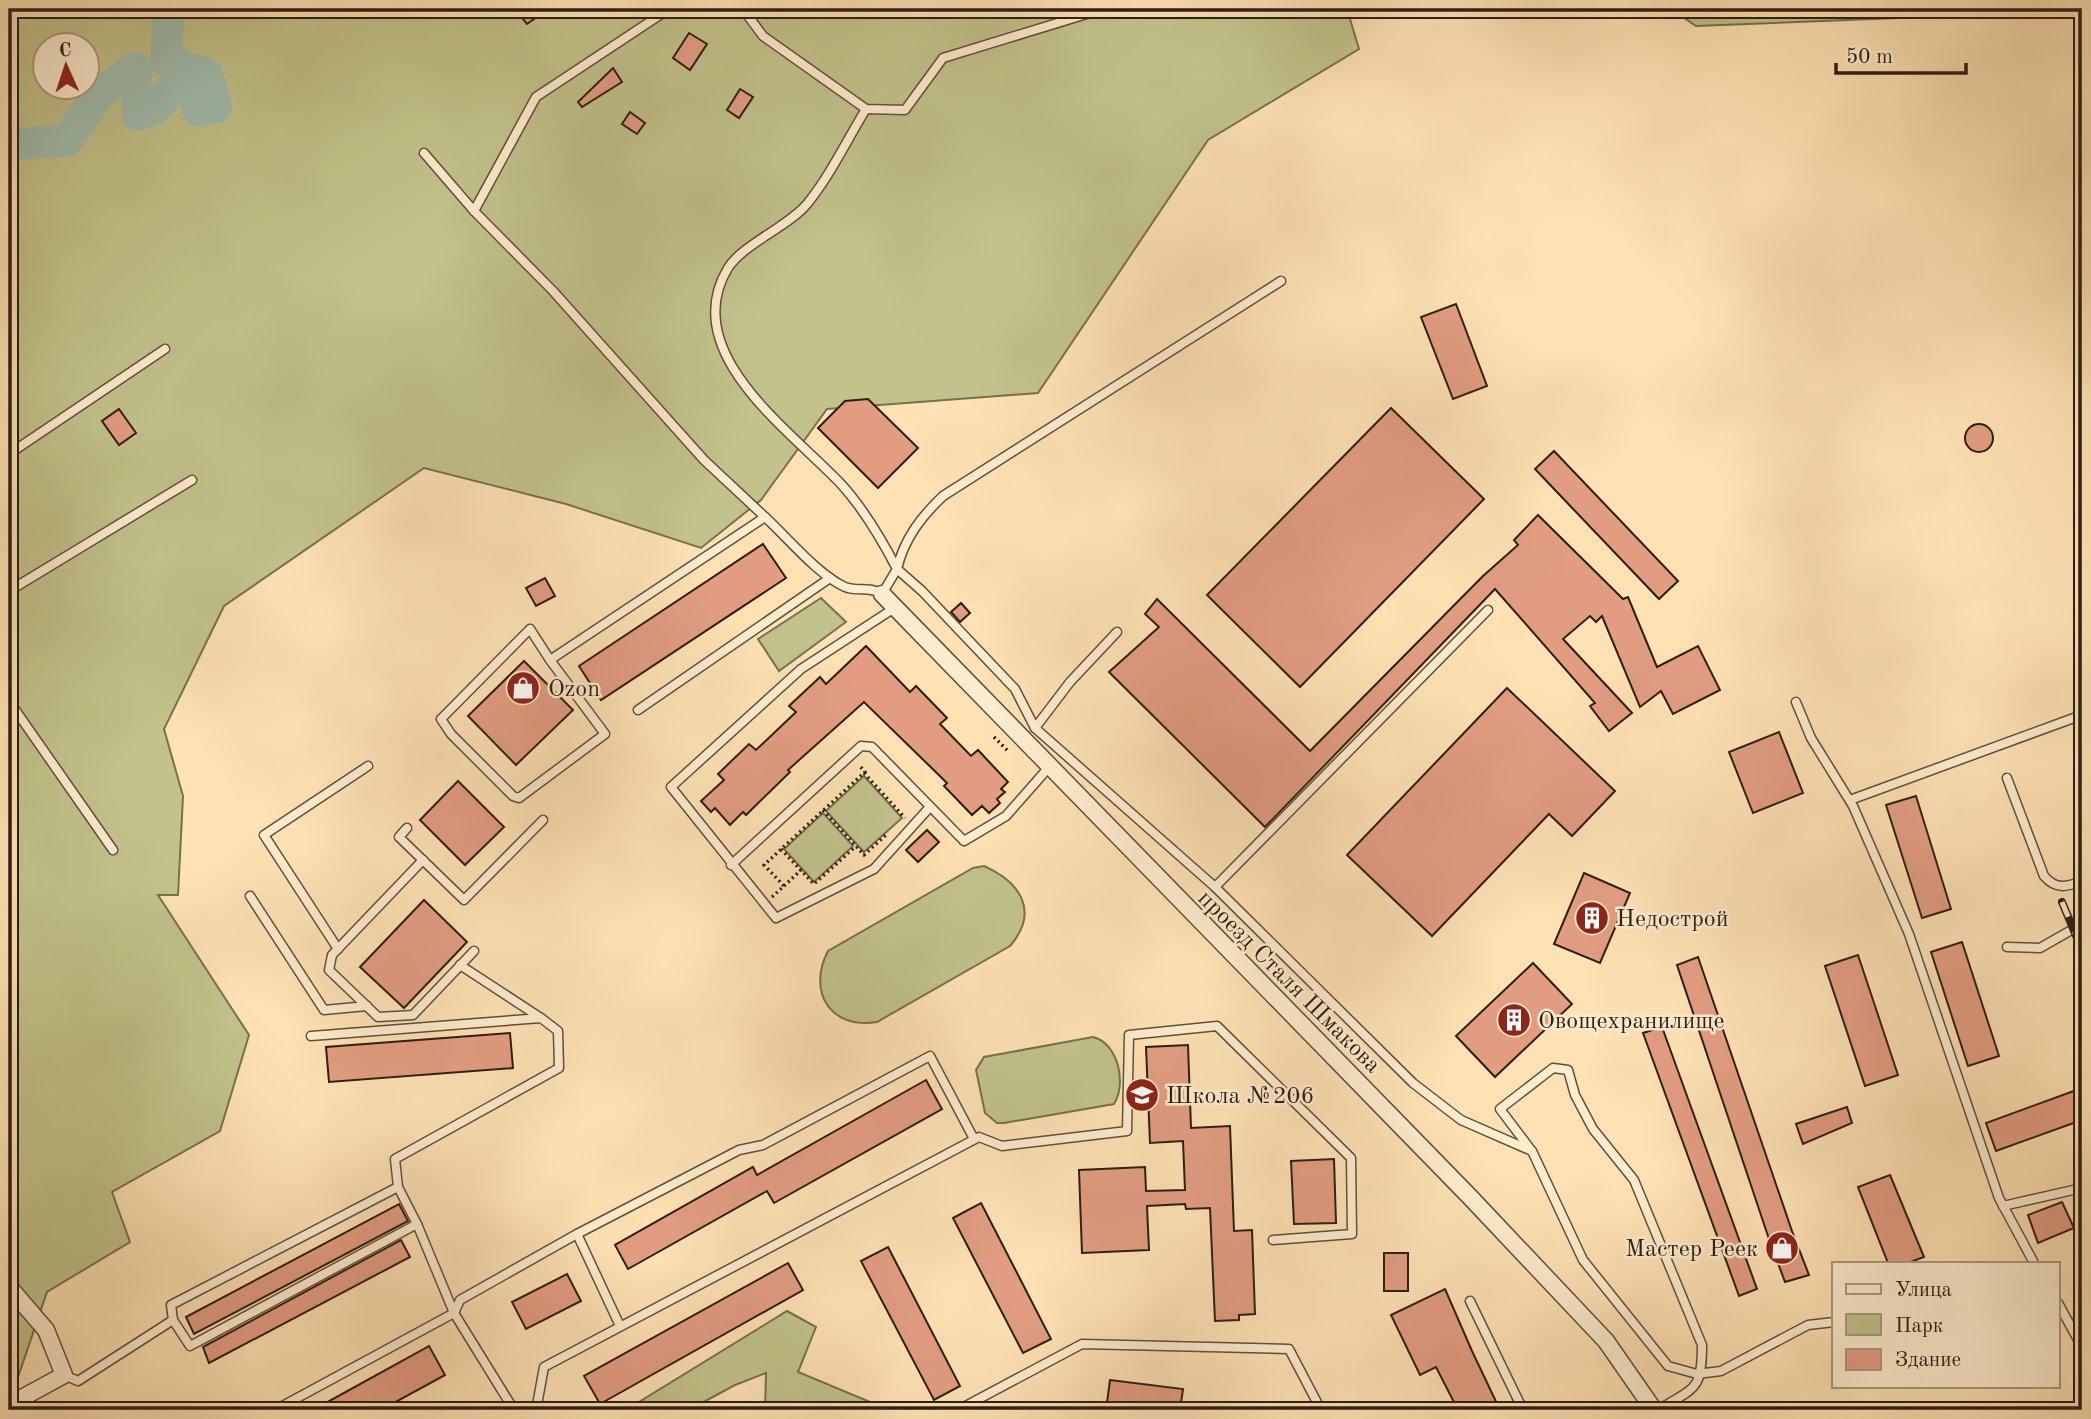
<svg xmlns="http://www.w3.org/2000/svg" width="2091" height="1419" viewBox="0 0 2091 1419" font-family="'Old Standard TT',serif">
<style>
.green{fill:#c2c38b;stroke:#78704f;stroke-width:2;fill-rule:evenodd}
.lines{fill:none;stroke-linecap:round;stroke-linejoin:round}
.river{stroke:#a0bdaf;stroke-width:32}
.building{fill:#e29d81;stroke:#2d1e13;stroke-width:2}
.lane-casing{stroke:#614f3b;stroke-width:11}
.street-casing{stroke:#614f3b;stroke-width:19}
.path{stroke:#2d1e13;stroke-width:3.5;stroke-dasharray:2 3.5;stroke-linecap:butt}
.lane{stroke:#feecce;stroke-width:8}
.street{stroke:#feecce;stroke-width:16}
.rail-casing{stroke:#2d1e13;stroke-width:8}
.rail{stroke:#feecce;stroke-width:5;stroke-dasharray:16;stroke-linecap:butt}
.labels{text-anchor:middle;stroke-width:5;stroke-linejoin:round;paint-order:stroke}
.poi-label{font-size:24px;fill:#2d1e13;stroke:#feecce;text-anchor:start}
.street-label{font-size:24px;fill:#2d1e13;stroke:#feecce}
</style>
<rect width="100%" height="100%" fill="#fee2b4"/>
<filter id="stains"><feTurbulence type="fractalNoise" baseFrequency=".00286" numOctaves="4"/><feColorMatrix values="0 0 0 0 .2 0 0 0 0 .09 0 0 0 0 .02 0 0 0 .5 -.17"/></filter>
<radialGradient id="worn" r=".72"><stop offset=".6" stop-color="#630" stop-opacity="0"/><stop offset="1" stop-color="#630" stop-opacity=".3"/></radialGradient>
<g class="green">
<path d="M9 9H1347L1359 49 1208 140 1038 393 827 409 761 500 701 548 566 504 424 468 224 606 164 729 183 796 178 895H158L249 1035 220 1131 112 1192 130 1242 47 1292 18 1377 9 1383ZM46 46H88V88H46Z"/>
<path d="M1671 9H2082V11L1696 26Z"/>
<path d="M821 598 846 622 779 671 758 639Z"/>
<path d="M864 776 902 818 864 852 826 811Z"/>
<path d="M823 813 853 846 814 882 784 849Z"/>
<path d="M984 866C1020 882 1040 911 1010 946L877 1022C830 1030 807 991 828 951L973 868Z"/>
<path d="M1093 1037C1118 1043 1127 1083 1114 1104L1004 1123H997L985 1113 976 1070 984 1057Z"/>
<path d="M787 1311 816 1327 798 1372 875 1404 877 1410H765L766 1373 735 1385 689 1410H626Z"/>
</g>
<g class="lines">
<path class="river" d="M9 144 67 141 99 94 135 68 138 115 156 108 176 84 190 90 199 111 216 107 207 74 166 61 168 9"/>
</g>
<g class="building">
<path d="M526 9H548L527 24 519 14Z"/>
<path d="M689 33 707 44 690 70 673 58Z"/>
<path d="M613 68 622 82 582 107 578 102Z"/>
<path d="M740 89 753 97 739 118 727 110Z"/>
<path d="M630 112 645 123 637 134 622 124Z"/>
<path d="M1456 304 1487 386 1453 399 1421 317Z"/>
<path d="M868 399 918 448 878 488 818 428 845 401Z"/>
<path d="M1391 408 1484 499 1300 687 1207 595Z"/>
<path d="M119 409 136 433 119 445 102 421Z"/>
<circle cx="1979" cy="438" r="14"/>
<path d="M1554 451 1678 581 1659 599 1535 469Z"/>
<path d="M1538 515 1623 599 1628 597 1657 667 1698 646 1720 690 1673 714 1661 691 1640 707 1602 616 1596 622 1590 616 1563 639 1632 713 1609 731 1590 706 1595 703 1495 589 1265 827 1109 672 1159 627 1145 614 1157 599 1310 751 1483 576 1518 545 1514 540Z"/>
<path d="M763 544 786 578 601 700 579 666Z"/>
<path d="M545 578 555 596 536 606 526 588Z"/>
<path d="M961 603 970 613 960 622 951 612Z"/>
<path d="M866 646 910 692 916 686 947 718 940 724 971 756 978 750 1008 782 1001 789 1005 792 997 799 1000 803 989 813 982 806 972 815 944 786 947 783 864 702 788 770 790 772 746 815 743 812 730 825 715 808 711 812 701 801 724 780 718 774 749 744 756 750 796 712 789 706 820 677 826 684Z"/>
<path d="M524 661 573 710 516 765 468 716Z"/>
<path d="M1507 688 1615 791 1572 836 1549 814 1432 936 1347 855Z"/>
<path d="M1779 732 1803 793 1753 813 1729 752Z"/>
<path d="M458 781 504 827 465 865 420 820Z"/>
<path d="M1916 796 1951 909 1922 918 1886 805Z"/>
<path d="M927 830 939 842 918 862 906 850Z"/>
<path d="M1584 873 1630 893 1600 963 1554 944Z"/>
<path d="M424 900 467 942 404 1008 360 967Z"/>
<path d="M1962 942 1999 1056 1968 1066 1931 952Z"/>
<path d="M1858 955 1898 1075 1865 1086 1825 966Z"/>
<path d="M1698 957 1792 1231 1809 1275 1785 1282 1769 1239 1677 965Z"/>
<path d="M1533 963 1572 1004 1495 1077 1456 1036Z"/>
<path d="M1662 1027 1757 1289 1739 1296 1643 1033Z"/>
<path d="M510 1033 513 1068 329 1082 326 1047Z"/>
<path d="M1188 1045 1191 1128 1230 1126 1234 1231 1252 1230 1255 1314 1239 1315V1320L1215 1321 1210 1208 1186 1209 1185 1204 1147 1206 1149 1250 1082 1253 1079 1170 1145 1167 1146 1191 1185 1190 1183 1141 1150 1143 1146 1047Z"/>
<path d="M926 1080 942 1109 774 1203 767 1191 628 1269 615 1245 753 1167 757 1175Z"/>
<path d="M2082 1088V1120L1996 1151 1986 1123Z"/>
<path d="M1847 1107 1852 1123 1803 1144 1796 1124Z"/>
<path d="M1334 1159 1336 1223 1294 1224 1291 1161Z"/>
<path d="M1890 1175 1924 1257 1908 1263H1888L1858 1187Z"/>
<path d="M2062 1202 2074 1228 2038 1243 2028 1215Z"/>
<path d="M981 1203 1051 1339 1023 1353 953 1218Z"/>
<path d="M399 1204 408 1221 194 1334 186 1317Z"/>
<path d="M401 1240 410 1257 209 1363 203 1347Z"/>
<path d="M888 1247 960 1386 934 1400 861 1261Z"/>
<rect x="1384" y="1253" width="24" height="38"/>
<path d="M788 1263 803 1290 600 1404 584 1376Z"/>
<path d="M567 1274 581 1301 526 1329 512 1302Z"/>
<path d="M1445 1289 1472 1351 1500 1410H1458L1436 1367 1420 1375 1391 1315Z"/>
<path d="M429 1346 445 1375 381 1410H313Z"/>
<path d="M1110 1380 1183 1389 1180 1410H1106Z"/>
</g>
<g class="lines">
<g class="lane-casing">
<g id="lane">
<path d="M743 9 763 36 866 109 905 110 943 58 1103 9"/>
<path d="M424 153 474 211 553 291 704 460 765 517"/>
<path d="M474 211 536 97 669 9"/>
<path d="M1281 281 943 496C921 517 904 539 897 569L922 591 1015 689 1035 728 1215 887 1413 1083 1461 1120 1532 1151 1583 1260 1668 1366 1697 1374 1721 1371 1808 1325 1834 1322"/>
<path d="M9 454 165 349"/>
<path d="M9 591 192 480"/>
<path d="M896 607 801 669 671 787 776 918 874 869 929 808"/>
<path d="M550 660 530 629 441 719 451 734 513 796 519 798 605 734 550 660 765 517C787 537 818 575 845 587 857 592 870 586 882 594L897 569C882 540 863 508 841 484 791 431 677 352 728 268 742 245 789 226 807 204 830 176 847 140 866 109"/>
<path d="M9 701 113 850"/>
<path d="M1796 702 1811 738 1853 806 1909 934 1999 1198 2034 1263"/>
<path d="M638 710 830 578"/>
<path d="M1035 728 1070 682 1117 632"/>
<path d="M2007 778 2044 876C2056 890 2067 887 2082 881"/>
<path d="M1850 800 2082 715"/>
<path d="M407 828 399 837 464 900 543 820"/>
<path d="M423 860 332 955 329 970 378 1017 413 1015 474 951"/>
<path d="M731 865 861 746 872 747 964 841 1006 816 1050 766"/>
<path d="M1215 887 1488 610"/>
<path d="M250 896 324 1010 367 1006"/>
<path d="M2007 947 2040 948 2082 924"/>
<path d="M338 949 264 835 368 766"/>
<path d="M460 965 541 1018"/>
<path d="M311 1036 541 1018 558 1031 559 1068 395 1159 398 1187 417 1224 454 1313 514 1410"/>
<path d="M1531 1150 1500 1109 1553 1068 1568 1070 1575 1095 1593 1129 1634 1180 1702 1345C1702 1391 1695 1387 1658 1410"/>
<path d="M2003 1206 2082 1188"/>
<path d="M577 1234 620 1326"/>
<path d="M1470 1301 1523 1410"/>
<path d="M2058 1303 2082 1347"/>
<path d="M173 1320 190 1346 417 1224"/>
<path d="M64 1375 78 1381 173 1320 171 1305 398 1187"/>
<path d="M783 1408 784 1410"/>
<path d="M275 1410 454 1313 460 1300 577 1234 739 1150 763 1145 930 1056 974 1139"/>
<path d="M530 1410 537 1405 544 1367 979 1137 1002 1146 1127 1131 1129 1035 1217 1026 1351 1158 1352 1234 1273 1240"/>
<path d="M958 1410 1082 1344 1289 1349 1321 1410"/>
</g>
</g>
<g class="street-casing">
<g id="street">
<path d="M882 594 1470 1197 1606 1341 1654 1410"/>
<path d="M9 1287 46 1330 64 1375 9 1405"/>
</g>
</g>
<g class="path">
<path d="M994 737 1009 752"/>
<path d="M864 773 905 818"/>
<path d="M823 810 864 855 888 833"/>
<path d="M781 849 814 884 856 846"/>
<path d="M784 886 801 870"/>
<path d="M772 897 784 886 764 865 865 772 859 765"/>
</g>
<use href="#lane" class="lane"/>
<use href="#street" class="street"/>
<g class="rail-casing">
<path id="rail" d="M2062 902 2082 950"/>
</g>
<use href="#rail" class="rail"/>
</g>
<defs>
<g id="shop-disc" transform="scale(1.75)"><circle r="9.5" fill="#8f2418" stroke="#feecce"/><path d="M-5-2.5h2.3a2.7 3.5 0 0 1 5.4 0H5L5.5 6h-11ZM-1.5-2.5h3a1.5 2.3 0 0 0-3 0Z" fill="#fff"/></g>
<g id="building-disc" transform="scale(1.75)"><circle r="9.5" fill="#8f2418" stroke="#feecce"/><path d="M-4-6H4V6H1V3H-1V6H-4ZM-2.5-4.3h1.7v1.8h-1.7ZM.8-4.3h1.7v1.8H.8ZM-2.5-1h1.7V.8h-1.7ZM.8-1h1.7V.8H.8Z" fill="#fff"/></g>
<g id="school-disc" transform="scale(1.75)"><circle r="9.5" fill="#8f2418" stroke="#feecce"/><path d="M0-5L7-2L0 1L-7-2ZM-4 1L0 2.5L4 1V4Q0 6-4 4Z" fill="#fff"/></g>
</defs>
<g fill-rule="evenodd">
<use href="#shop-disc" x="523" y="688"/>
<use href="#building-disc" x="1592" y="918"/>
<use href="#building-disc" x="1514" y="1020"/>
<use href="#school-disc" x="1142" y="1095"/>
<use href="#shop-disc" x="1782" y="1248"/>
</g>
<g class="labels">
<g class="poi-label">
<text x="548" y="696">Ozon</text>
<text x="1616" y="926">Недострой</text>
<text x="1538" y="1028">Овощехранилище</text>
<text x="1166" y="1103">Школа №206</text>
<text x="1758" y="1256" text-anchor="end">Мастер Реек</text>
</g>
<g class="street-label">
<text transform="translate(1290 981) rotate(45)" y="8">проезд Сталя Шмакова</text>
</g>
</g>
<rect width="2091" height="1419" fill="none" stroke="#fee2b4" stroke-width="35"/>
<rect x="10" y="10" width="2070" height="1398" fill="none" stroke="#2d1e13" stroke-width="3.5"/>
<rect x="18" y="18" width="2056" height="1384" fill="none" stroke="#2d1e13" stroke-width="2"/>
<rect x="1832" y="1262" width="228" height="126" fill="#feecce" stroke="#aa9a83" stroke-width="2"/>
<rect x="1846" y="1284" width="35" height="10" fill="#feecce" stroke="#aa9a83" stroke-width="2"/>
<text x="1895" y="1296" font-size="21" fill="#2d1e13">Улица</text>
<rect x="1846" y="1314" width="35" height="21" fill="#c2c38b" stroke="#aa9a83" stroke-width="2"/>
<text x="1895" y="1332" font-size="21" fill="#2d1e13">Парк</text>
<rect x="1846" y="1349" width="35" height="21" fill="#e29d81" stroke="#aa9a83" stroke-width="2"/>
<text x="1895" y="1366" font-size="21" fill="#2d1e13">Здание</text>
<g transform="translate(66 66) rotate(357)"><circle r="33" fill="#feecce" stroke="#aa9a83" stroke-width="2"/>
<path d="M0-5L12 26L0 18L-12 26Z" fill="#8f2418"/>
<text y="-10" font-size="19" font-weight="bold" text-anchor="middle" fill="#2d1e13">С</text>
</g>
<path d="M1836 63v10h130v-10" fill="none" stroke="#2d1e13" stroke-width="3.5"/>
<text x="1846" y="63" font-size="21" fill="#2d1e13" stroke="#feecce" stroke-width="5" paint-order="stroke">50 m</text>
<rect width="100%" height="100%" filter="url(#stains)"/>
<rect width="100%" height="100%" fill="url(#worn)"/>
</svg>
